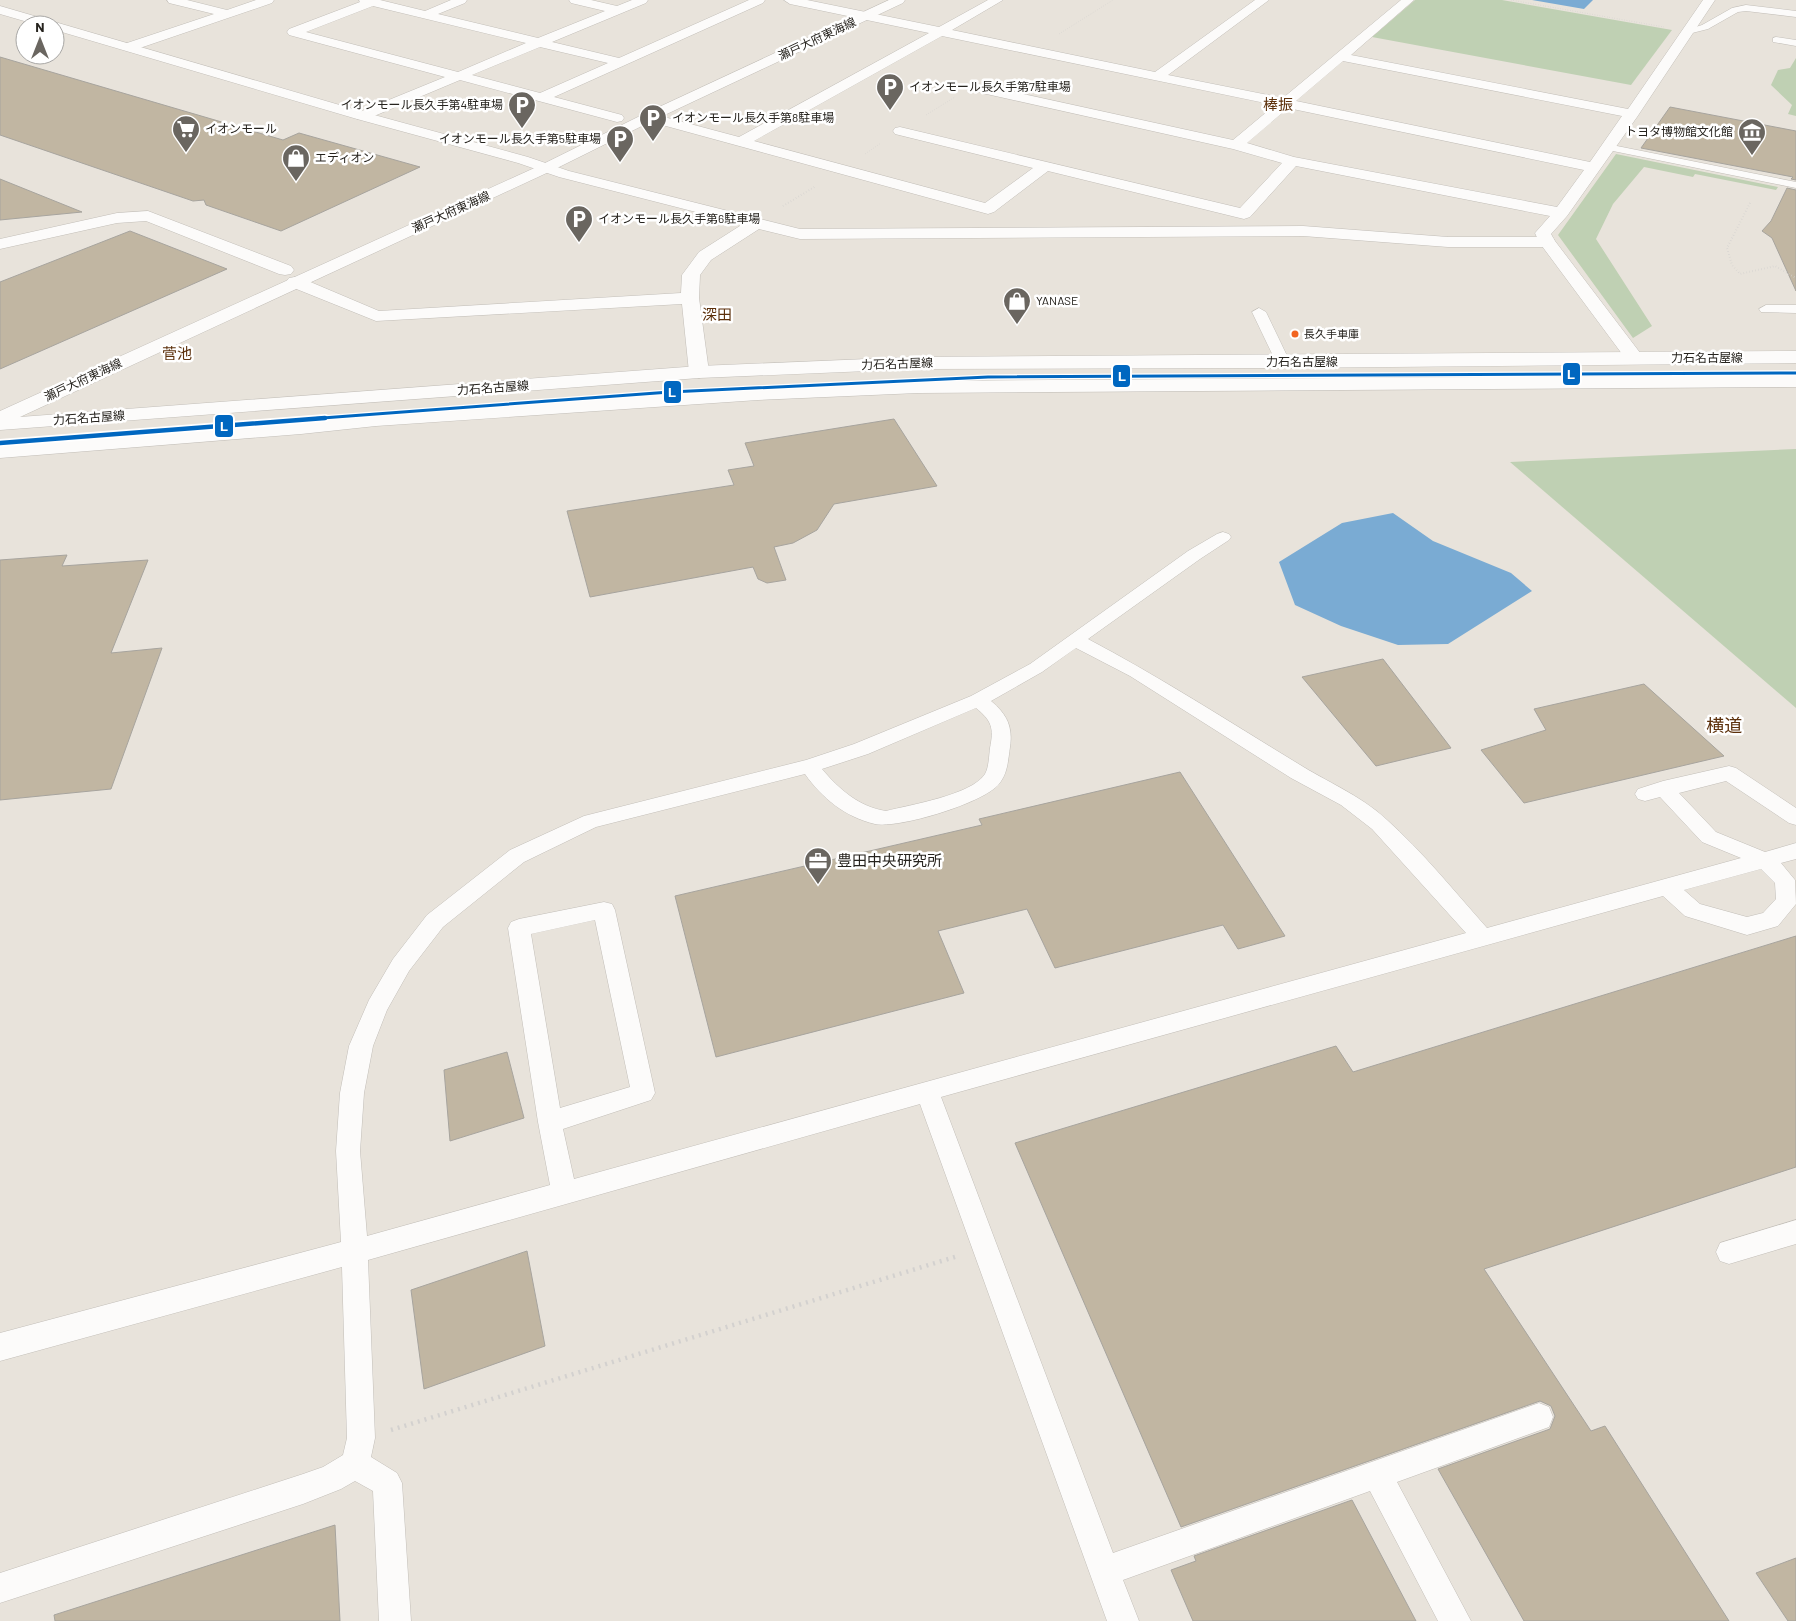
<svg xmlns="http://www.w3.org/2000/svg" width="1796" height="1621" viewBox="0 0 1796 1621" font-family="Barlow,'Noto Sans JP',sans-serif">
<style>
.green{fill:#bfd0b3}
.water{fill:#7aabd3}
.building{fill:#c1b6a2;stroke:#a7a49e}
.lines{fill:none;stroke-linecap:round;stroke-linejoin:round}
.lane-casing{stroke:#c2beb8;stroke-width:1}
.street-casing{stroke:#c2beb8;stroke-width:1}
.secondary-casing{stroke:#c2beb8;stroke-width:1}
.primary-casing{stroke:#c2beb8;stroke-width:1}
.path-far2{stroke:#d3d1cf;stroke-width:1;stroke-dasharray:0.5 2;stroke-linecap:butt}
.path-far1{stroke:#d3d1cf;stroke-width:2;stroke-dasharray:0.5 2.5;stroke-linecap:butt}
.path{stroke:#d3d1cf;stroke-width:4.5;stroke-dasharray:2 5;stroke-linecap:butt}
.lane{fill:#fcfbfa;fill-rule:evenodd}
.street{fill:#fcfbfa;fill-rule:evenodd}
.secondary{fill:#fcfbfa;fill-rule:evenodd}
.primary{fill:#fcfbfa;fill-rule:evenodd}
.rail-1-far1-casing{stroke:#fff;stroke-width:5.5}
.rail-1-casing{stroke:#fff;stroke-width:8}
.rail-1-far1{stroke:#0067c0;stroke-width:3}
.rail-1{stroke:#0067c0;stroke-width:4.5}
.bus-dot{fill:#f26522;stroke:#fff;stroke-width:2}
.labels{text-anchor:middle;stroke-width:5;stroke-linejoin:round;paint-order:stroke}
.far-bus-label{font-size:11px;fill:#26231e;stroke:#fff;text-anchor:start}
.far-street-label{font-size:12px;fill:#26231e;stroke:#fff}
.far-poi-label{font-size:12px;fill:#26231e;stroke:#fff;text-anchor:start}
.far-quarter-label{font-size:15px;fill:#5d310c;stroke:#fff}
.poi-label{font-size:15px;fill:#26231e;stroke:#fff;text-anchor:start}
.quarter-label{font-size:18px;fill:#5d310c;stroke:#fff}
.line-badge{stroke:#fff;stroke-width:2}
.badge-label{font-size:14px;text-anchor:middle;font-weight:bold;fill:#fff}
</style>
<rect width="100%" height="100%" fill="#e8e3db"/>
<g class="green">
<path d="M1415 0H1502L1672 30 1631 85 1372 37Z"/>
<path d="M1796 58V116L1788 114 1792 105 1771 85 1778 70 1790 68Z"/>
<path d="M1616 154 1778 187 1776 190 1695 174 1693 177 1644 167 1613 204 1596 239 1652 326 1633 338 1558 235Z"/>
<path d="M1796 449V708L1510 462Z"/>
</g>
<g class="water">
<path d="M1532 0H1593L1584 9Z"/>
<path d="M1393 513 1433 541 1511 573 1532 591 1448 644 1398 645 1341 626 1295 605 1279 562 1342 523Z"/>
</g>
<g class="building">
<path d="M0 57 283 140 299 133 420 167 281 231 206 205 204 200 193 201 0 135Z"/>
<path d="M1670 107 1796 131V180L1791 179 1793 177 1641 148Z"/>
<path d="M0 179 82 212 0 220Z"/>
<path d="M1787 188 1796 190V291L1772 238 1762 231 1771 221Z"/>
<path d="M130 231 227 269 0 369V282Z"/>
<path d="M894 419 937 486 834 504 817 530 793 543 774 547 786 580 767 583 758 579 753 567 590 597 567 511 734 485 728 470 754 466 745 443Z"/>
<path d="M67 555 62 566 148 560 111 653 162 648 111 789 0 800V560Z"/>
<path d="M1383 659 1451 748 1376 766 1302 677Z"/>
<path d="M1644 684 1724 756 1524 803 1481 750 1546 730 1534 709Z"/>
<path d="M1180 772 1285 936 1238 949 1223 925 1055 968 1027 909 938 931 964 993 716 1057 675 896 982 825 979 819Z"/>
<path d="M1796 936V1167L1484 1269 1591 1431 1605 1426 1729 1621H1524L1438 1469 1550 1429 1555 1416 1551 1406 1540 1401 1181 1527 1015 1143 1336 1046 1353 1072Z"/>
<path d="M507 1052 524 1118 450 1141 444 1070Z"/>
<path d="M527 1251 545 1346 424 1389 411 1290Z"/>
<path d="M1352 1500 1416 1621H1193L1171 1570 1196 1561 1194 1556Z"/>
<path d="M335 1525 340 1621H55L54 1615Z"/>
<path d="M1796 1558V1621H1788L1756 1573Z"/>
</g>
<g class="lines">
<g class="lane-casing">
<g id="lane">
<path d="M1746 5 1796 11V17L1746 11 1738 12 1708 29 1688 34 1683 31 1702 25 1732 8Z"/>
<path d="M1776 37 1796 40V46L1773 42V38Z"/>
<path d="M1607 144 1796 182V188L1603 149 1602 147Z"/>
<path d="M1766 305H1796V313L1761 312 1759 309Z"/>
<path d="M1259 308 1266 312 1290 362 1288 365 1283 366 1276 362 1252 312Z"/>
<path d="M1223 532 1229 534 1231 537 1229 540 1200 559 1088 639C1160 677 1228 721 1297 763 1327 782 1360 795 1386 819 1423 852 1454 891 1487 928L1741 858 1702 842 1660 797 1645 801 1638 799 1635 794 1638 789 1663 781 1729 766 1736 768 1796 808V825L1789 823 1726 781 1679 793 1716 832 1765 852 1796 843V859L1781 863 1795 880 1796 904 1778 926 1747 935 1685 916 1663 896 941 1097 1113 1553 1539 1403 1549 1407 1553 1417 1549 1427 1397 1482 1471 1621H1438L1370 1491 1123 1580 1139 1621H1107L920 1104 368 1260 375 1438 371 1457 397 1473 402 1483 411 1621H379L373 1491 355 1481 341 1489 303 1504 0 1603V1573L303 1474 323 1467 343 1455 347 1438 342 1267 0 1361V1333L341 1242 336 1151 340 1093 349 1046 369 1000 393 959 427 915 510 850 584 816 806 760 854 744 971 696 1030 664 1188 551 1217 534ZM1076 648 1130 676 1291 778 1341 805 1372 829 1466 933 574 1179 563 1129 651 1100 655 1093 615 910 612 904 604 902 519 919 511 922 508 928 538 1122 550 1185 367 1236 360 1151 364 1093 373 1046 387 1010 409 971 443 927 524 862 596 827 805 774C822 798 845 817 875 824 898 829 984 803 999 784 1008 773 1008 760 1010 747 1013 727 1007 714 991 701L1042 672ZM976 708C992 721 994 728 990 748 989 755 989 767 985 774 972 795 909 805 886 811 859 807 839 789 822 769L868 754ZM1761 869 1775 883 1776 899 1763 913 1747 917 1700 904 1684 890ZM595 920 630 1087 560 1108 531 934Z"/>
<path d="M1796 1220V1244L1729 1264 1720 1261 1716 1252 1720 1243Z"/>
</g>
</g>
<g class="street-casing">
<g id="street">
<path d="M167 0H187L227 10 256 0H274L272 3 134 50H124L123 47 124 44 214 14 169 3Z"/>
<path d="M359 0H380L425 11 451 0H467L465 3 438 14 538 38 605 11 571 3 569 0H591L617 6 632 0H648L646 3 552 42 619 58 749 0H765L763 3 554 97 622 115 624 118 622 121 617 122 460 80 367 119H357L355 116 357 113 445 77 289 35 287 32 289 29 360 2ZM373 6 526 43 458 72 306 32ZM540 47 608 63 540 93 472 75Z"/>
<path d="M784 0H807L939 27 988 0H1003L952 30 1155 72 1255 0H1269L1168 75 1283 98 1401 0H1414L1351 55 1628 109 1703 0H1715L1637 117 1567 216 1551 234 1555 241 1644 358 1642 362 1635 364 1628 362 1539 242 1535 233 1550 216 1296 166 1250 217 1244 219 1048 171 994 212 988 214 644 120 642 117 644 114 649 113 739 137 929 33 790 4ZM942 36 1275 105 1233 140 973 83 966 87 973 91 1233 149 1282 163 1240 208 900 127 895 128 893 131 895 134 1033 168 985 203 754 141ZM1343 61 1622 116 1590 162 1296 101ZM1288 108 1584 170 1557 207 1294 157 1247 143Z"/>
</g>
</g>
<g class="secondary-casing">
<g id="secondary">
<path d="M0 6 367 113 528 157 569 171 800 229 1303 226 1448 237H1547L1553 238 1555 242 1553 246 1547 247H1448L1303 236 800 239 759 229 711 260 700 275 699 298 709 372 706 376 699 378 692 376 689 372 682 304 376 321 289 286 286 282 289 278 295 277 301 278 379 311 681 293 682 275 699 252 743 224 559 177 518 163 357 119 55 30V25H38L0 14Z"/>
<path d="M148 211 291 266 294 270 291 274 285 275 279 274 146 221 117 223 0 249V239L117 213Z"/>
</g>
</g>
<g class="primary-casing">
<g id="primary">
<path d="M889 0H905L903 3 654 120 551 171 20 417 699 366 915 357 1796 351V363L1283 368 915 369 699 378 0 430V411L541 165 644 114Z"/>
<path d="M1796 375V387L918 393 758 400 376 426 301 434 0 458V446L301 422 376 414 758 388 918 381Z"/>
</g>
</g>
<g class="path-far2">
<path d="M1511 0 1664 27"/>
<path d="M1059 34 1113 0"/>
<path d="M926 115 955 97"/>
<path d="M865 154 881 143"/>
</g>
<g class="path-far1">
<path d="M1750 203 1727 248 1732 265 1740 274 1775 266 1796 278"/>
<path d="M783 206 816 186"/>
</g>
<path class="path" d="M391 1430 958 1256"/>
<use href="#lane" class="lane"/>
<use href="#street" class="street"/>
<use href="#secondary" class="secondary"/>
<use href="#primary" class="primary"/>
<g class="rail-1-far1-casing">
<path id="rail-1-far1" d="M309 419 670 392 988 377 1796 373"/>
</g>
<g class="rail-1-casing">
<path id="rail-1" d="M0 443 325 418"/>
</g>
<use href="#rail-1-far1" class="rail-1-far1"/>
<use href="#rail-1" class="rail-1"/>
</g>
<defs>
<g id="parking-pin" transform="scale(1.4375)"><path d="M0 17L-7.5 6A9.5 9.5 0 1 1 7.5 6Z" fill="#6a6660" stroke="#fff"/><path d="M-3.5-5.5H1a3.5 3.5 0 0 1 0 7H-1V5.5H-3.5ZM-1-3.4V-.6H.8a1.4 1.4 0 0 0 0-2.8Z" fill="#fff"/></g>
<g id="supermarket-pin" transform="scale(1.4375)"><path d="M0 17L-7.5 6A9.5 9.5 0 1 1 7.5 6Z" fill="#6a6660" stroke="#fff"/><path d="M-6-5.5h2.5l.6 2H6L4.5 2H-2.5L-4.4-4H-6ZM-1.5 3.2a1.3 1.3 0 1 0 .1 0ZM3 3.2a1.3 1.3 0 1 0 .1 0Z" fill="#fff"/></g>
<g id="museum-pin" transform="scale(1.4375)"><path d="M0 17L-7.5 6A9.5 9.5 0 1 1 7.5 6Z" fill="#6a6660" stroke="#fff"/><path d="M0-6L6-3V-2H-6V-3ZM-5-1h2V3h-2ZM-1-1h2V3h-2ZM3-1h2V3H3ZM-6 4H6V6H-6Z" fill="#fff"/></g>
<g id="shop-pin" transform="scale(1.4375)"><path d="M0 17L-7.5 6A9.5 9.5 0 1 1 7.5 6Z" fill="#6a6660" stroke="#fff"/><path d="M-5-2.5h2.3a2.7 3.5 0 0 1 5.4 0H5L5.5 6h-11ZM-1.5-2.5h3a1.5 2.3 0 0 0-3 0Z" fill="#fff"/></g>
<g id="office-pin" transform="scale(1.4375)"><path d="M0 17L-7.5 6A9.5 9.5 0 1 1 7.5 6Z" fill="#6a6660" stroke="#fff"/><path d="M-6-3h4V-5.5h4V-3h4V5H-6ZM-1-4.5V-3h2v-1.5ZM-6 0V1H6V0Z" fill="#fff"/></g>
</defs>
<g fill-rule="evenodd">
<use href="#parking-pin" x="890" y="87"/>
<use href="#parking-pin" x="522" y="105"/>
<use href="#parking-pin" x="653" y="118"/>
<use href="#supermarket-pin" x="186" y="129"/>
<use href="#museum-pin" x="1752" y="132"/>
<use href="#parking-pin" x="620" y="139"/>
<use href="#shop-pin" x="296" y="158"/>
<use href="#parking-pin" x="579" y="219"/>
<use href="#shop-pin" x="1017" y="301"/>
<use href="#office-pin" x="818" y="861"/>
</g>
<circle class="bus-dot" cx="1295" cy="334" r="4.5"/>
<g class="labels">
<g class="far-bus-label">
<text x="1304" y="338">長久手車庫</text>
</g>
<g class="far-street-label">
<text transform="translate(817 39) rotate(-25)" y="4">瀬戸大府東海線</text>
<text transform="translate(451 212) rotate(-24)" y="4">瀬戸大府東海線</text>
<text x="1707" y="362">力石名古屋線</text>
<text x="1302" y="366">力石名古屋線</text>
<text transform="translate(897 364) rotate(-2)" y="4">力石名古屋線</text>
<text transform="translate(83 380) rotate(-25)" y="4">瀬戸大府東海線</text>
<text transform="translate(493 388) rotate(-4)" y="4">力石名古屋線</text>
<text transform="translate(89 418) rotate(-4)" y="4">力石名古屋線</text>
</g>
<g class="far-poi-label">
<text x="909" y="91">イオンモール長久手第7駐車場</text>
<text x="503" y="109" text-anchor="end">イオンモール長久手第4駐車場</text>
<text x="672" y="122">イオンモール長久手第8駐車場</text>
<text x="205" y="133">イオンモール</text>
<text x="1733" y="136" text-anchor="end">トヨタ博物館文化館</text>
<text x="601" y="143" text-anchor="end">イオンモール長久手第5駐車場</text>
<text x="315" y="162">エディオン</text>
<text x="598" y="223">イオンモール長久手第6駐車場</text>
<text x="1036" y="305">YANASE</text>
</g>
<g class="far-quarter-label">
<text x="1278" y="110">棒振</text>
<text x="717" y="320">深田</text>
<text x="177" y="359">菅池</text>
</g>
<g class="poi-label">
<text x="837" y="866">豊田中央研究所</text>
</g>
<g class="quarter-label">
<text x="1724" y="732">横道</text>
</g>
</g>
<g class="line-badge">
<rect x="1562" y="362" width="19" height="24" rx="5" fill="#0067c0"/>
<rect x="1112" y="364" width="19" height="24" rx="5" fill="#0067c0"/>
<rect x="663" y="380" width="19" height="24" rx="5" fill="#0067c0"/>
<rect x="214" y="414" width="20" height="24" rx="5" fill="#0067c0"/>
</g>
<g class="badge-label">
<text x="1571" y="379">L</text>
<text x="1122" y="381">L</text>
<text x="672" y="397">L</text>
<text x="224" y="431">L</text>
</g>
<g transform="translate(40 40)"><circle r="24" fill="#ffffff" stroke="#a8a7a5"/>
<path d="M0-4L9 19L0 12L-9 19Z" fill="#6a6660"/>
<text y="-8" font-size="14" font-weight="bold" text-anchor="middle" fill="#26231e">N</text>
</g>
</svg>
